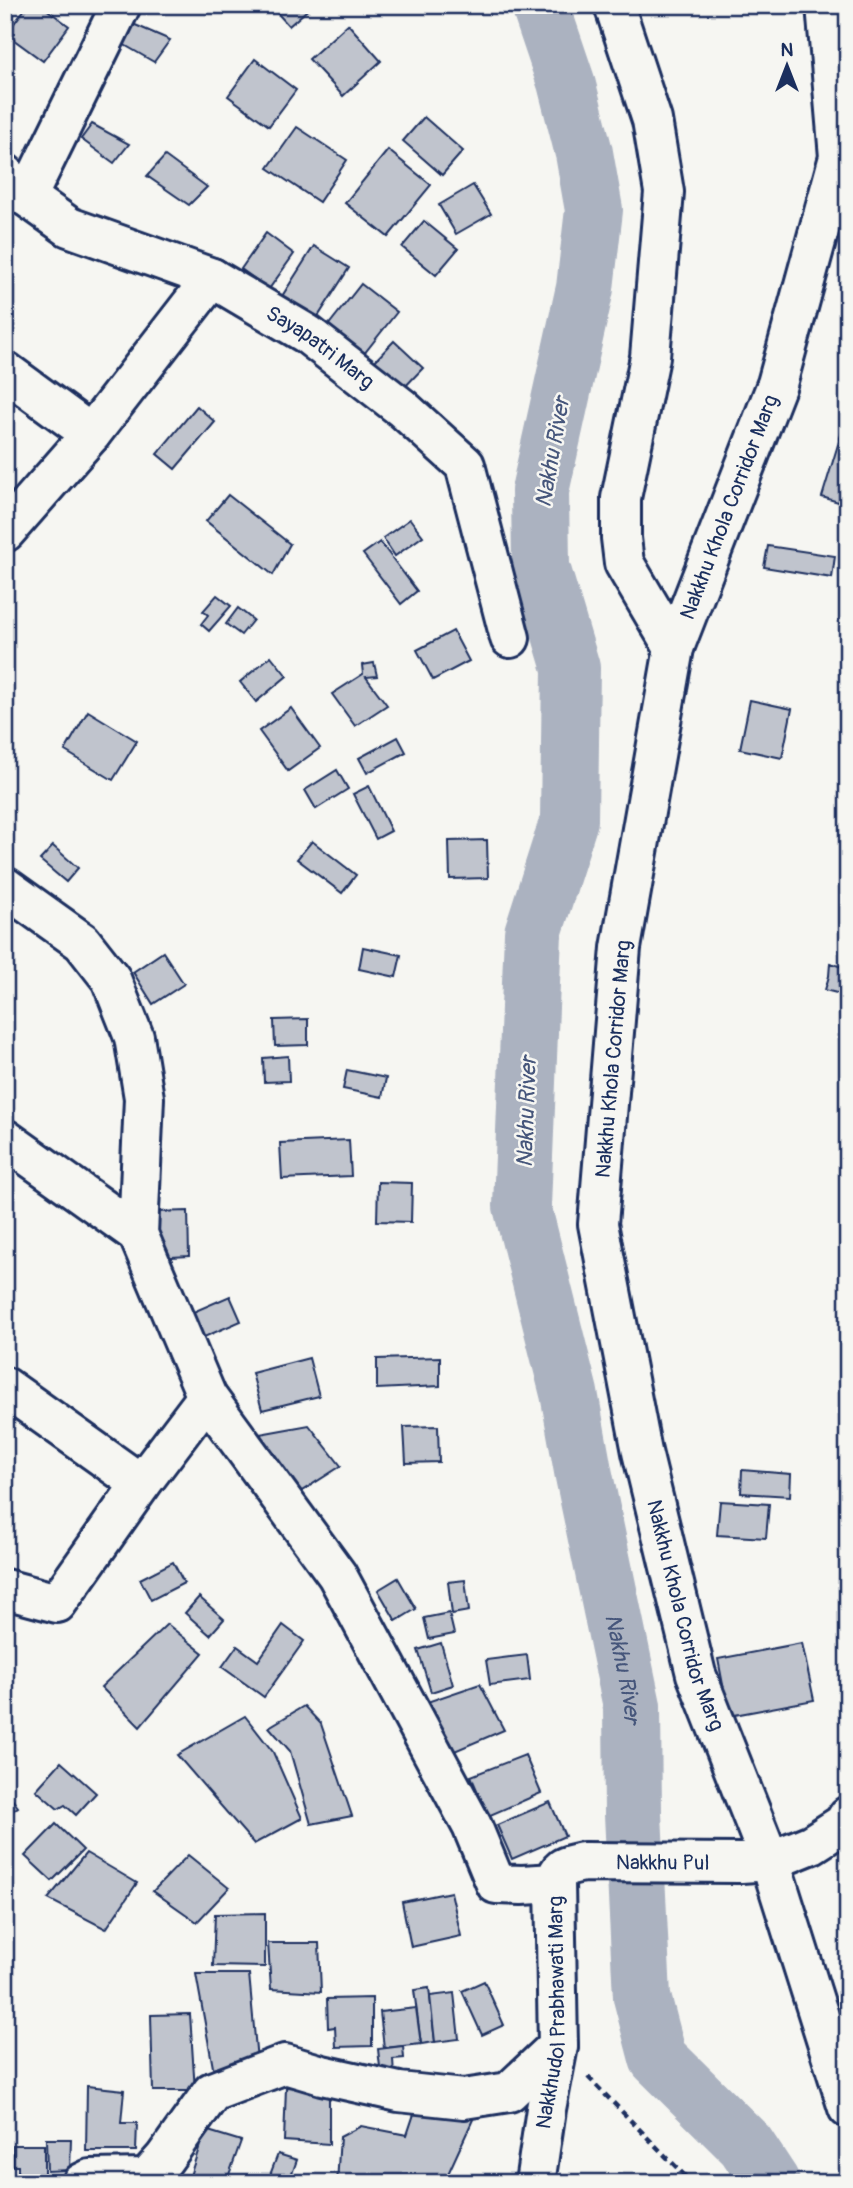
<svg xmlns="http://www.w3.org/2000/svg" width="853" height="2188" viewBox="0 0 853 2188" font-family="Pangolin,sans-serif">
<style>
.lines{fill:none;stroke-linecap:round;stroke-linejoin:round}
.river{stroke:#abb2c0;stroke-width:58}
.building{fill:#c0c4cd;stroke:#1b2f5e;stroke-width:2}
.minor-casing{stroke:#1b2f5e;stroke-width:44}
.path{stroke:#1b2f5e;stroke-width:4.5;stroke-dasharray:7 5;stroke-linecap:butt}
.minor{stroke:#f6f6f2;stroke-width:38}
.labels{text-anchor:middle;stroke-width:5;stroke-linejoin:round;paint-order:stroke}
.street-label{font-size:21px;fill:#1b2f5e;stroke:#f6f6f2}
.water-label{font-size:23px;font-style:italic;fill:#46567b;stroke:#f6f6f2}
</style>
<rect width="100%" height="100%" fill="#f6f6f2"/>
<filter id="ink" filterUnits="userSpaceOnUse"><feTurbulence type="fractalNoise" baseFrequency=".0143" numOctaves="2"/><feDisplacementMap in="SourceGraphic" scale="14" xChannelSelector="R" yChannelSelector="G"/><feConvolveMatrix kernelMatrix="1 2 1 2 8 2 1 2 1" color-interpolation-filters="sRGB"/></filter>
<g filter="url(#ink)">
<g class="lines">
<path class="river" id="s1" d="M540 5 566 82 584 153 594 210 585 288 540 491 541 567 571 668 569 820 533 933 522 1206 569 1393 583 1471 632 1706 633 1814 642 1997 658 2058 746 2145 771 2183"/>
</g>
<g class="building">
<path d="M28 5H41L69 26 43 61 6 34Z"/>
<path d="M270 5H313L289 26Z"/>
<path d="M126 21 170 40 154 62 114 39Z"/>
<path d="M348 24 381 61 343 96 309 59Z"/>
<path d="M255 59 296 90 269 126 228 96Z"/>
<path d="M424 117 463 151 442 175 403 141Z"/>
<path d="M92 124 129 144 114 163 81 139Z"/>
<path d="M297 127 347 160 319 202 268 168Z"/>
<path d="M388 150 431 185 388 237 345 203Z"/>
<path d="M165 156 207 187 189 205 147 176Z"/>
<path d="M473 185 491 214 456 234 439 205Z"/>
<path d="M424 221 458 249 436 275 402 247Z"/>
<path d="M266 233 294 254 269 289 241 269Z"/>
<path d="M314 246 349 268 312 326 277 304Z"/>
<path d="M361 284 397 312 356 364 320 336Z"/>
<path d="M394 341 423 368 400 392 371 365Z"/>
<path d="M197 406 215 422 175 469 157 454Z"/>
<path d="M843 428 848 430V505L822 497Z"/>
<path d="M228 495 290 544 273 575 206 521Z"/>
<path d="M410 519 423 536 395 556 383 538Z"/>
<path d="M380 542 417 591 401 604 363 554Z"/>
<path d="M768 546 835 556 832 578 764 567Z"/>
<path d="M217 595 231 606 209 631 201 624 208 615 203 611Z"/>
<path d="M238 608 253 620 241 635 226 624Z"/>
<path d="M453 631 469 661 433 680 417 650Z"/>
<path d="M271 656 287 676 256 702 240 682Z"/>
<path d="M374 663 377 676 366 677 387 705 355 726 332 694 363 674 362 665Z"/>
<path d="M750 700 792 709 782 758 740 749Z"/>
<path d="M291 708 320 748 288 771 259 731Z"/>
<path d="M88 711 137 741 113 780 65 751Z"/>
<path d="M398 737 406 752 367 773 359 758Z"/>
<path d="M337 770 348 789 316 809 305 790Z"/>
<path d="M369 786 391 831 376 839 353 794Z"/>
<path d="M487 840 488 878 450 879 449 841Z"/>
<path d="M312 841 356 875 342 893 297 859Z"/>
<path d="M53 846 78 868 66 882 40 860Z"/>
<path d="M363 947 401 955 396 977 359 969Z"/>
<path d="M163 952 184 984 153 1004 133 972Z"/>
<path d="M830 963 848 969V996L825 990 829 976Z"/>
<path d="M308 1019V1045L275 1046 274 1020Z"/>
<path d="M288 1056 289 1081 264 1082 263 1058Z"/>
<path d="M347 1070 386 1078 382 1097 343 1089Z"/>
<path d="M349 1140 351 1176 282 1179 280 1143Z"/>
<path d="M378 1182 412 1183 411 1222 377 1221Z"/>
<path d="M188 1211 189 1256 154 1258 155 1212Z"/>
<path d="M230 1296 241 1321 195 1341 184 1316Z"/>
<path d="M440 1357V1386L377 1389V1359Z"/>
<path d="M309 1358 319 1396 262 1410 252 1373Z"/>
<path d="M309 1425 341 1466 297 1494 260 1434Z"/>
<path d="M438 1426 439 1462 406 1463 404 1427Z"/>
<path d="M742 1470 791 1474 790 1496 741 1493Z"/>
<path d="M720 1501 769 1504 766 1538 717 1535Z"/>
<path d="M173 1562 184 1583 151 1600 140 1579Z"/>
<path d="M398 1578 416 1609 396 1621 378 1590Z"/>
<path d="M465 1580 469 1611 452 1614 448 1582Z"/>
<path d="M199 1597 224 1619 210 1635 185 1613Z"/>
<path d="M449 1613 454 1634 429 1639 424 1618Z"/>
<path d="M167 1624 203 1653 140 1727 101 1687Z"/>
<path d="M283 1625 304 1641 264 1697 222 1667 237 1646 258 1661Z"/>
<path d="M441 1643 453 1685 431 1692 418 1650Z"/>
<path d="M802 1643 814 1700 729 1716 718 1659Z"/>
<path d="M527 1655 530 1680 490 1685 486 1660Z"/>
<path d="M480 1684 504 1730 443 1756 424 1703Z"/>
<path d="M304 1706 321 1724 352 1816 311 1824 290 1751 269 1727Z"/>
<path d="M245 1716 273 1752 302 1818 254 1844 177 1755Z"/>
<path d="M525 1755 541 1793 488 1816 471 1776Z"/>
<path d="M61 1762 96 1793 76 1815 65 1805 58 1809 36 1790Z"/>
<path d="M5 1790 18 1807 5 1816Z"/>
<path d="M550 1802 565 1836 512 1859 497 1825Z"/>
<path d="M56 1824 83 1850 52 1881 25 1856Z"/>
<path d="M86 1853 137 1883 106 1929 48 1899Z"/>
<path d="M188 1855 229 1888 197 1922 153 1891Z"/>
<path d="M451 1892 461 1936 411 1947 402 1902Z"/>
<path d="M265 1913V1967L213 1966 215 1914Z"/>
<path d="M268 1943H319L321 1992 271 1989Z"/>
<path d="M196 1974H249L258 2071 214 2073Z"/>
<path d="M484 1981 504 2025 482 2035 462 1991Z"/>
<path d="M429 1988 435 2042 421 2044 414 1990Z"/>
<path d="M454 1993 459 2039 435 2042 430 1996Z"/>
<path d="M372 1998V2046L336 2047 335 2027 328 2028 327 1999Z"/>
<path d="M416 2008 421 2044 384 2048 380 2012Z"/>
<path d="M190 2014 195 2091H153L151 2015Z"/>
<path d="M403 2046 404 2058 393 2059 394 2075 381 2076 378 2049Z"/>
<path d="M87 2086 124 2090 121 2123H137L136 2151H86Z"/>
<path d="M286 2087 329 2089V2144L284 2141Z"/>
<path d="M420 2096 475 2115 447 2176 446 2183H337L340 2137 361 2126 407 2135Z"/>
<path d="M205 2130 241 2141 226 2183 188 2182Z"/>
<path d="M46 2139H71L70 2170 47 2171Z"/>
<path d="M13 2145H44V2183H25V2178H18V2166H13Z"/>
<path d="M278 2154 297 2160 289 2182 270 2175Z"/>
</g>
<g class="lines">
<g class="minor-casing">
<g id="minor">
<path d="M614 5 652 120 664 192 650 357 621 498V538L624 563 674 648"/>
<path id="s2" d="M826 5 839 157 777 384 674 648 621 948 598 1224 642 1452 696 1674 770 1861 848 2108"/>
<path id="s3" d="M5 174 27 197 69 227 212 278 307 334 402 408 465 465 510 638"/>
<path d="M27 197 121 5"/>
<path d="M5 371 91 434"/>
<path d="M5 532 91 434 212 278"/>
<path d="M5 887 82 942 111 979 134 1037 144 1098 138 1234 207 1397 337 1575 472 1826 496 1884 522 1885 555 1883"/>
<path d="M5 1139 138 1234"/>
<path d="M5 1387 141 1484"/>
<path d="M5 1589 57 1603 141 1484 207 1397"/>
<path d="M82 2183 90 2179 147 2178 164 2159 212 2092 285 2064 322 2075 399 2092 464 2099 509 2092 558 2046"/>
<path id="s4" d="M535 2183 546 2109 558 2046 555 1883C559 1865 566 1866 583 1862L741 1863 770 1861 812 1844 843 1824 848 1816"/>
</g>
</g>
<path class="path" d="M588 2077 692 2183"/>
<use href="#minor" class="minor"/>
</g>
</g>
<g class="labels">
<g class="street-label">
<text dy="7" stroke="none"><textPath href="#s3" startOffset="364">Sayapatri Marg</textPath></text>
<text transform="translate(729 507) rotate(-69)" y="7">Nakkhu Khola Corridor Marg</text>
<text transform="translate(613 1059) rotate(-85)" y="7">Nakkhu Khola Corridor Marg</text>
<text dy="7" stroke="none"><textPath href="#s2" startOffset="1654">Nakkhu Khola Corridor Marg</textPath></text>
<text dy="7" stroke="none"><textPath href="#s4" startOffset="420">Nakkhu Pul</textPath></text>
<text dy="7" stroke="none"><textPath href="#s4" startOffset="172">Nakkhudol Prabhawati Marg</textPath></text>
</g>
<g class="water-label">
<text transform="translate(552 452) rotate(-80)" y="8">Nakhu River</text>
<text transform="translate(526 1112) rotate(-88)" y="8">Nakhu River</text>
<text dy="8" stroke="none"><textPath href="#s1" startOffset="1698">Nakhu River</textPath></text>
</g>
</g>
<rect width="853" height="2188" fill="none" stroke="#f6f6f2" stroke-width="28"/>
<rect x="14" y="14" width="825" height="2160" fill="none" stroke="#1b2f5e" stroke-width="2.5" filter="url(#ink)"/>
<g transform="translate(787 66)" stroke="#f6f6f2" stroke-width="5" paint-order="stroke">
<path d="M0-5L12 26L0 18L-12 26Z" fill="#1b2f5e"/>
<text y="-10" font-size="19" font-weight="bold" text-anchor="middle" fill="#1b2f5e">N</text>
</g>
</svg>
